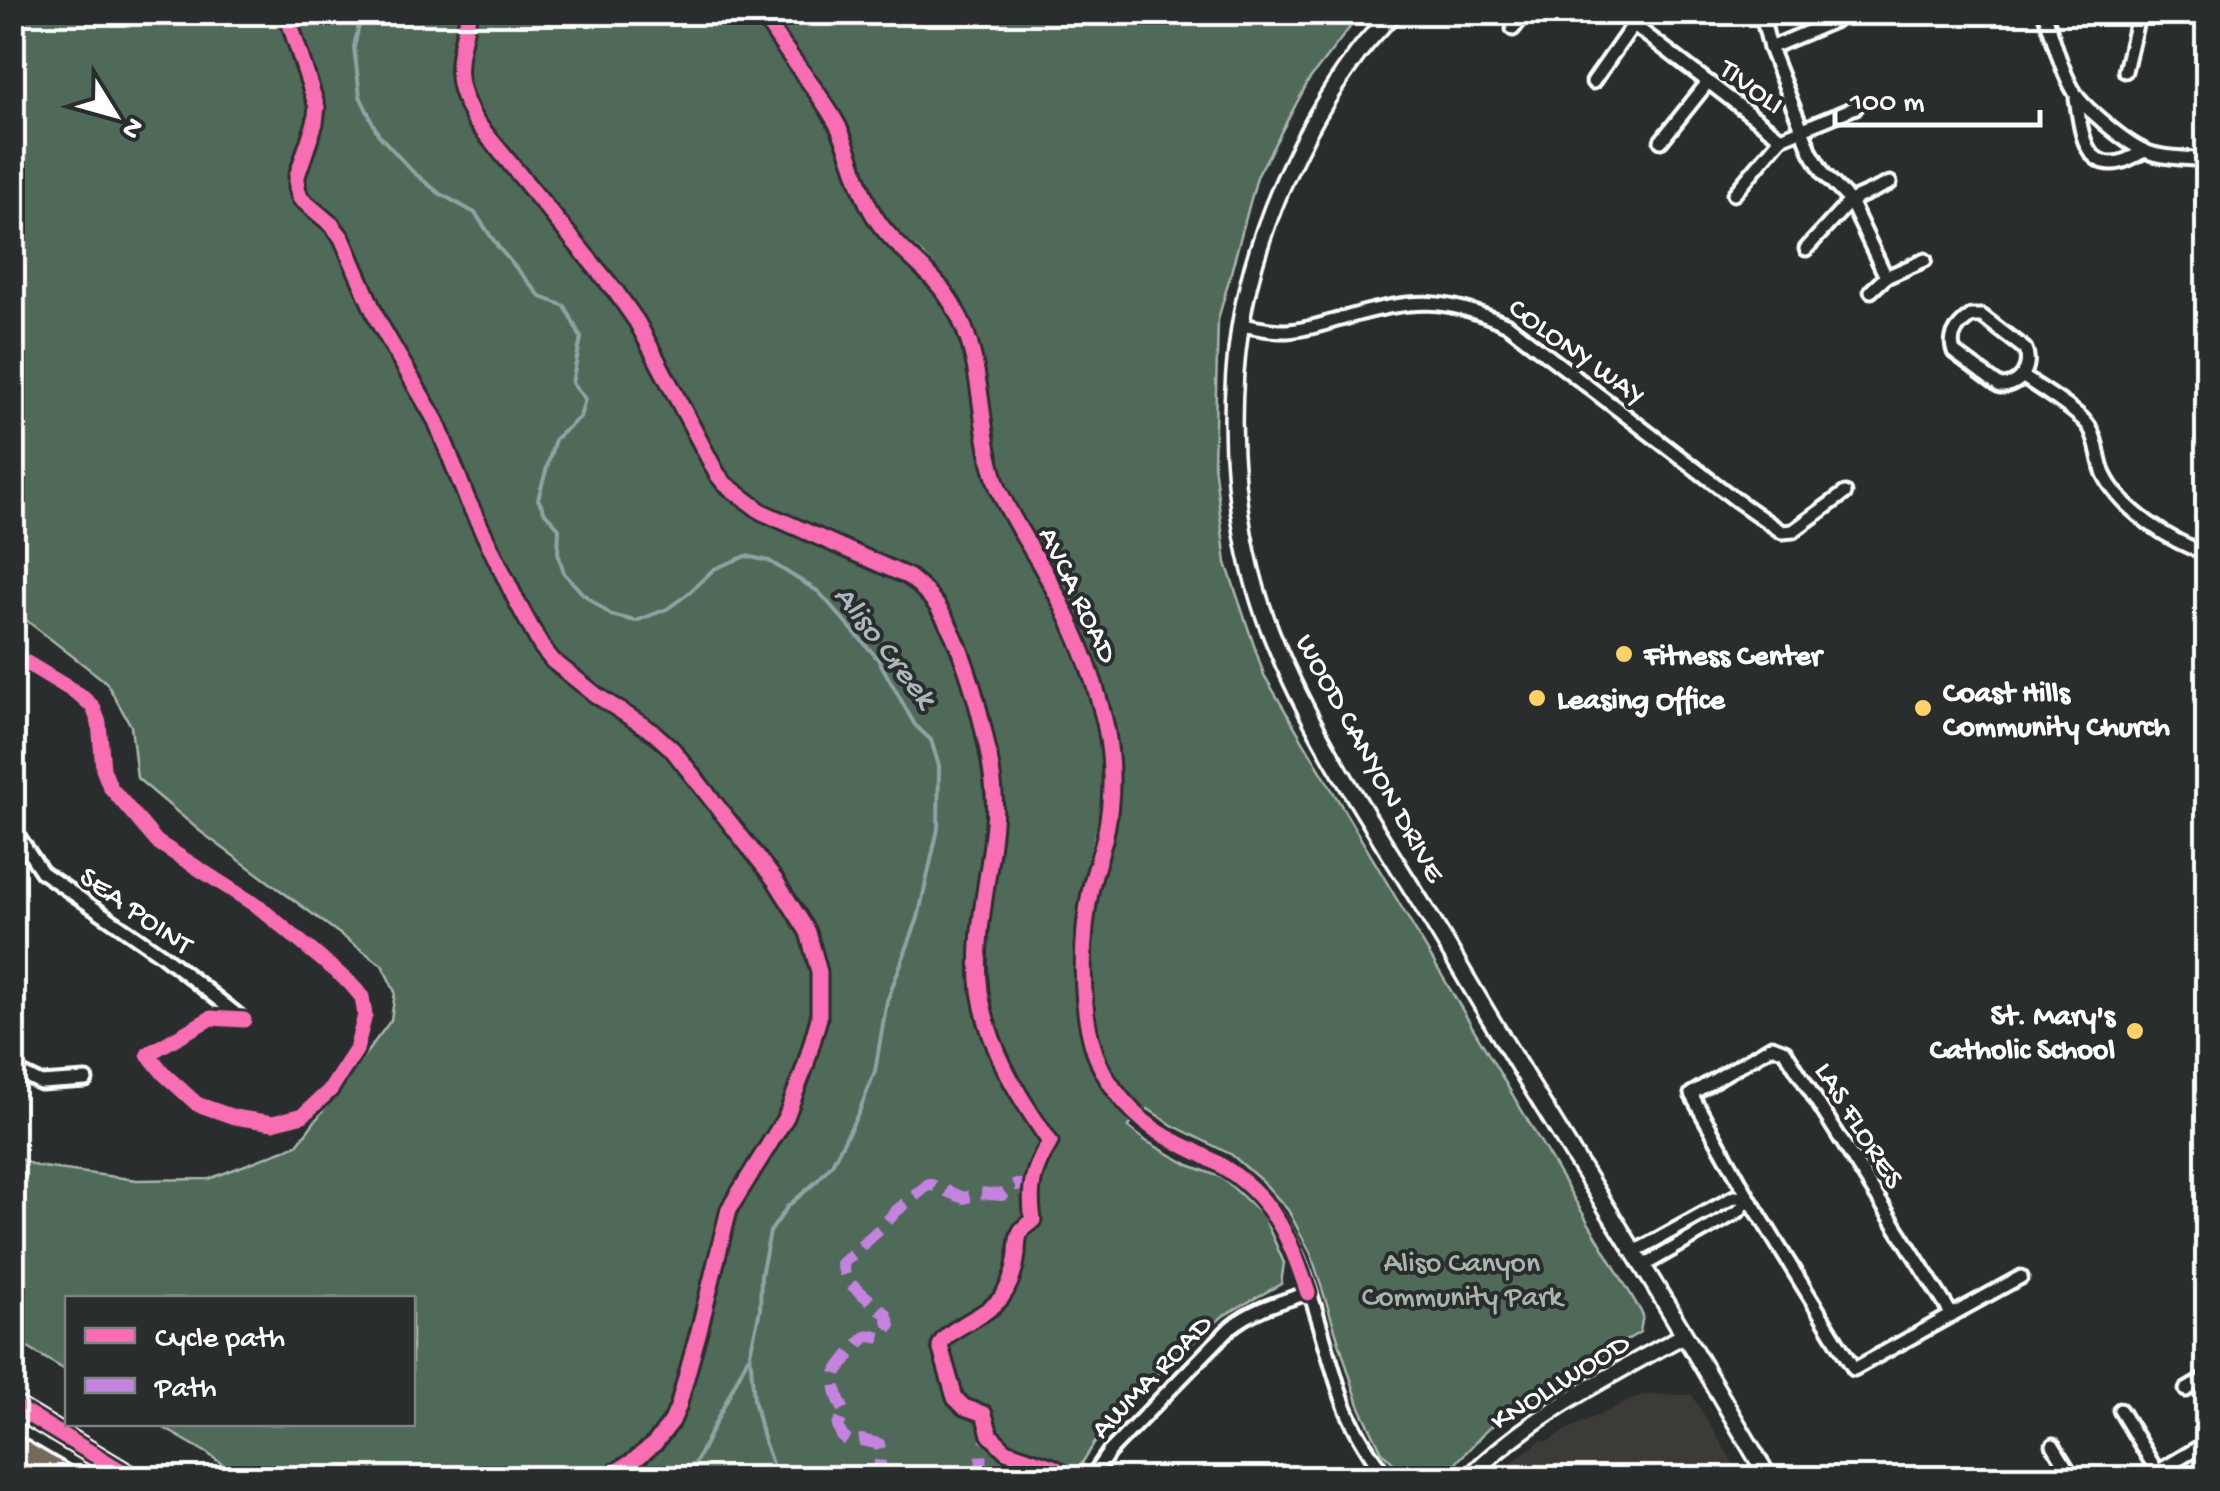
<svg xmlns="http://www.w3.org/2000/svg" width="2220" height="1491" viewBox="0 0 2220 1491" font-family="'Gochi Hand',sans-serif">
<style>
.built{fill:#3d3a38}
.green{fill:#506b59;stroke:#a8b5ac;stroke-width:2.5}
.lines{fill:none;stroke-linecap:round;stroke-linejoin:round}
.stream{stroke:#90a2a5;stroke-width:4}
.minor-casing{stroke:#fff;stroke-width:19}
.tertiary-casing{stroke:#fff;stroke-width:21}
.secondary-casing{stroke:#fff;stroke-width:22}
.primary-casing{stroke:#fff;stroke-width:25}
.minor{stroke:#2a2d2e;stroke-width:11}
.tertiary{stroke:#2a2d2e;stroke-width:14}
.secondary{stroke:#2a2d2e;stroke-width:15}
.primary{stroke:#746a5a;stroke-width:18}
.quiet{stroke:#c483df;stroke-width:12;stroke-dasharray:25 12;stroke-linecap:butt}
.cycleway-casing{stroke:#2a2d2e;stroke-width:21}
.cycleway{stroke:#f96db3;stroke-width:15}
.poi-dot{fill:#ffd166;stroke:#2a2d2e;stroke-width:4}
.labels{text-anchor:middle;stroke-width:8;stroke-linejoin:round;paint-order:stroke}
.street-label{font-size:30px;fill:#fff;stroke:#2a2d2e}
.poi-label{font-size:30px;font-weight:bold;fill:#fff;stroke:#2a2d2e;text-anchor:start}
.park-label{font-size:30px;fill:#a8b5ac;stroke:#2a2d2e}
.water-label{font-size:32px;font-style:italic;fill:#acb9bc;stroke:#2a2d2e}
</style>
<rect width="100%" height="100%" fill="#2a2d2e"/>
<filter id="ink" filterUnits="userSpaceOnUse"><feTurbulence type="fractalNoise" baseFrequency=".01" numOctaves="2"/><feDisplacementMap in="SourceGraphic" scale="20" xChannelSelector="R" yChannelSelector="G"/><feConvolveMatrix kernelMatrix="1 2 1 2 8 2 1 2 1" color-interpolation-filters="sRGB"/></filter>
<g filter="url(#ink)">
<path class="built" d="M1642 1395H1692L1742 1478H1495L1510 1464 1541 1440 1550 1441 1568 1429Z"/>
<path class="green" d="M13 13H1361L1309 80 1257 177 1218 320 1214 464 1226 563 1264 675 1643 1315 1640 1332 1516 1408 1488 1429 1442 1478H1408L1382 1452 1359 1405 1311 1254 1288 1210 1264 1183 1232 1155 1172 1125 1148 1109 1128 1127 1146 1141 1189 1165 1223 1178 1263 1215 1284 1263 1281 1284 1223 1316 1165 1367 1094 1444 1082 1463 1084 1466 1078 1478H241L207 1453 157 1424H412V1298H68L67 1371 13 1339V1156L36 1166 137 1180 209 1179 297 1145 391 1020 395 992 382 965 201 832 137 778 131 726 106 682 13 610Z"/>
<g class="lines">
<g class="stream">
<path d="M362 12 354 47 360 96 378 134 412 171 439 193 475 213 499 248 541 297 565 306 581 338 572 383 585 399 580 417 555 439 538 499 545 513 559 528 558 553 564 573 582 593 611 615 636 621 667 609 689 593 714 569 746 556 769 561 819 592 878 659 915 725 931 740 939 766 938 829 918 918 887 1001 875 1071 859 1112 832 1164 817 1181 788 1206 770 1232 761 1275 760 1310 750 1353 754 1400 763 1438 777 1478"/>
<path d="M651 1478 669 1469 694 1465"/>
<path d="M688 1478 748 1357"/>
</g>
<g class="minor-casing">
<g id="minor">
<path d="M762 12C783 53 815 85 837 124 854 156 858 194 880 224 890 238 903 248 915 259 932 275 946 292 957 312 987 368 976 432 1000 490 1010 517 1026 539 1040 564 1059 598 1076 634 1089 671 1103 710 1114 752 1111 794 1109 825 1098 854 1092 884 1082 930 1081 981 1089 1026 1096 1070 1124 1112 1162 1134 1199 1156 1238 1169 1266 1203 1308 1254 1322 1344 1345 1406 1355 1432 1371 1456 1387 1478"/>
<path d="M1617 12 1781 138 1856 107"/>
<path d="M1761 12 1770 48 1811 152 1824 174 1850 201 1886 277"/>
<path d="M2044 12C2054 38 2060 69 2075 93 2081 104 2092 112 2102 121 2145 158 2152 156 2208 160"/>
<path d="M1513 29 1526 12"/>
<path d="M1770 48 1834 21"/>
<path d="M2125 71 2139 12"/>
<path d="M1593 82 1633 25"/>
<path d="M2076 99C2081 125 2082 170 2120 162 2128 160 2136 155 2143 152"/>
<path d="M1661 141 1708 82"/>
<path d="M1734 194 1781 138"/>
<path d="M1806 249 1850 201 1890 183"/>
<path d="M1871 291 1886 277 1925 260"/>
<path d="M1971 316H1982L2025 349C2033 367 2020 387 2000 386L1954 352C1948 336 1958 325 1971 316Z"/>
<path d="M1240 325C1256 327 1272 332 1287 331 1308 330 1329 322 1348 317 1413 298 1446 297 1508 325L1736 500 1782 532 1793 531 1845 493"/>
<path d="M2022 376C2038 387 2082 413 2090 428 2098 441 2098 460 2104 474 2121 510 2171 542 2208 554"/>
<path d="M12 827 42 872 162 955 244 1020"/>
<path d="M12 1069 41 1083 86 1080"/>
<path d="M1634 1252 1734 1197 1749 1198"/>
<path d="M1643 1266 1739 1211 1749 1198"/>
<path d="M1952 1315 1785 1051 1772 1046 1691 1094 1749 1198 1854 1369 2006 1285 2021 1277"/>
<path d="M2186 1390 2208 1377"/>
<path d="M2120 1410 2158 1473"/>
<path d="M2053 1445 2073 1478"/>
<path d="M1091 1478 1109 1452 1230 1328C1253 1309 1280 1302 1308 1293"/>
<path d="M2147 1478 2208 1442"/>
</g>
</g>
<g class="tertiary-casing">
<path id="tertiary" d="M1468 1478C1529 1416 1608 1377 1684 1335"/>
</g>
<g class="secondary-casing">
<path id="secondary" d="M1394 12C1381 27 1367 40 1356 56 1300 131 1254 235 1240 328 1225 429 1234 542 1273 638 1318 750 1391 850 1452 954 1513 1059 1578 1162 1642 1265 1686 1335 1726 1407 1769 1478"/>
</g>
<g class="primary-casing">
<g id="primary">
<path d="M12 1405 133 1478"/>
<path d="M12 1444 70 1478"/>
</g>
</g>
<use href="#minor" class="minor"/>
<use href="#tertiary" class="tertiary"/>
<use href="#secondary" class="secondary"/>
<use href="#primary" class="primary"/>
<g class="quiet">
<path d="M892 1478 879 1470 881 1453 879 1444 862 1440 849 1442 842 1436 838 1426 845 1412C839 1402 833 1386 836 1374 837 1370 863 1338 866 1337 871 1335 876 1337 881 1338L890 1325 886 1314 847 1281 842 1264 884 1225 895 1212 929 1184 964 1198 979 1193 1002 1195 1015 1185H1031"/>
<path d="M976 1478 982 1472 981 1450 990 1435"/>
</g>
<g class="cycleway-casing">
<g id="cycleway">
<path d="M286 12 317 107 315 123 297 176V187L300 198 332 225 342 238 378 321 436 421 467 499 517 602 541 646 553 661 596 695 653 732 672 749 775 880 808 932 819 972V1018L805 1067 786 1117 729 1209 700 1327 678 1407 672 1421 655 1443 632 1462 605 1478"/>
<path d="M469 12C459 61 449 76 476 122L616 292 637 322 717 474 725 484 762 512 909 577C924 588 935 601 944 617 970 660 999 774 994 823 990 878 973 936 980 991 988 1048 1018 1096 1050 1142 1033 1170 1028 1188 1033 1220 1029 1224 1024 1226 1021 1231 1017 1237 1017 1247 1017 1254 1015 1270 1011 1285 1001 1298 985 1318 947 1327 940 1346L955 1398 964 1407 984 1414 990 1435 1006 1451 1053 1467 1072 1478"/>
<path d="M762 12C784 54 817 86 838 126 854 157 858 194 879 223 901 254 934 271 954 307 987 364 976 430 999 490 1010 516 1025 538 1039 562 1068 612 1092 667 1105 723 1113 760 1113 799 1105 836 1101 853 1095 870 1091 887 1081 937 1079 1005 1095 1053 1107 1087 1136 1120 1167 1137 1197 1153 1226 1164 1251 1188 1282 1217 1295 1254 1308 1293"/>
<path d="M12 654 80 695 93 707 99 723 103 769 110 787 157 842 260 908 350 983 362 997 365 1015 356 1050 330 1090 303 1115 273 1123 234 1117 197 1104 164 1074 148 1054 211 1018 244 1020"/>
<path d="M12 1405 133 1478"/>
</g>
</g>
<use href="#cycleway" class="cycleway"/>
</g>
</g>
<g class="poi-dot">
<circle cx="1624" cy="654" r="10"/>
<circle cx="1537" cy="698" r="10"/>
<circle cx="1923" cy="708" r="10"/>
<circle cx="2135" cy="1031" r="10"/>
</g>
<g class="labels">
<g class="street-label">
<text transform="translate(1753 85) rotate(37)" y="10">TIVOLI</text>
<text transform="translate(1578 350) rotate(36)" y="10">COLONY WAY</text>
<text transform="translate(1080 594) rotate(64)" y="10">AVCA ROAD</text>
<text transform="translate(1372 757) rotate(61)" y="10">WOOD CANYON DRIVE</text>
<text transform="translate(137 909) rotate(35)" y="10">SEA POINT</text>
<text transform="translate(1861 1124) rotate(58)" y="10">LAS FLORES</text>
<text transform="translate(1150 1375) rotate(-46)" y="10">AWMA ROAD</text>
<text transform="translate(1559 1380) rotate(-32)" y="10">KNOLLWOOD</text>
</g>
<g class="poi-label">
<text x="1644" y="664">Fitness Center</text>
<text x="1943" y="701">Coast Hills<tspan x="1943" dy="34">Community Church</tspan></text>
<text x="1557" y="708">Leasing Office</text>
<text x="2115" y="1024" text-anchor="end">St. Mary's<tspan x="2115" dy="34">Catholic School</tspan></text>
</g>
<g class="park-label">
<text x="1462" y="1271">Aliso Canyon<tspan x="1462" dy="34">Community Park</tspan></text>
</g>
<g class="water-label">
<text transform="translate(887 645) rotate(52)" y="11">Aliso Creek</text>
</g>
</g>
<rect width="2220" height="1491" fill="none" stroke="#2a2d2e" stroke-width="50"/>
<rect x="25" y="25" width="2170" height="1441" fill="none" stroke="#fff" stroke-width="4" filter="url(#ink)"/>
<rect x="65" y="1296" width="350" height="130" fill="#2a2d2e" stroke="#7f8182" stroke-width="2.5"/>
<rect x="85" y="1328" width="50" height="15" fill="#f96db3" stroke="#7f8182" stroke-width="2.5"/>
<text x="155" y="1346" font-size="30" fill="#ffffff">Cycle path</text>
<rect x="85" y="1378" width="50" height="15" fill="#c483df" stroke="#7f8182" stroke-width="2.5"/>
<text x="155" y="1396" font-size="30" fill="#ffffff">Path</text>
<g transform="translate(115 115) rotate(127)" stroke="#2a2d2e" stroke-width="8" paint-order="stroke">
<path d="M0-8L18 38L0 25L-18 38Z" fill="#ffffff"/>
<text y="-15" font-size="28" font-weight="bold" text-anchor="middle" fill="#ffffff">N</text>
</g>
<path d="M1835 110v15h205v-15" fill="none" stroke="#ffffff" stroke-width="5"/>
<text x="1850" y="110" font-size="30" fill="#ffffff" stroke="#2a2d2e" stroke-width="8" paint-order="stroke">100 m</text>
</svg>
